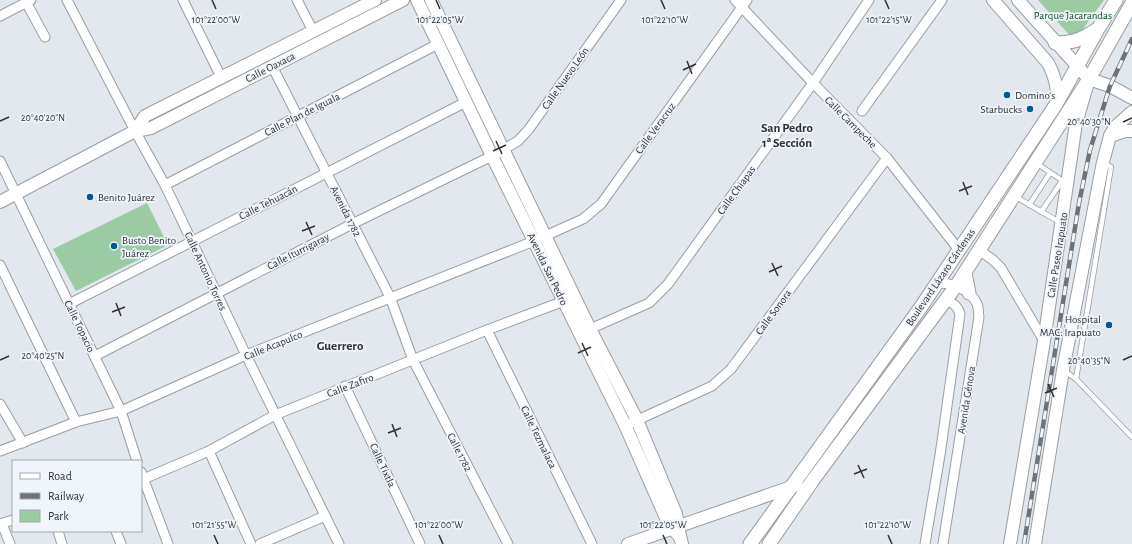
<svg xmlns="http://www.w3.org/2000/svg" width="1132" height="544" viewBox="0 0 1132 544" font-family="'Alegreya Sans',sans-serif">
<style>
.green{fill:#9bcba2}
.lines{fill:none;stroke-linecap:round;stroke-linejoin:round}
.lane-casing{stroke:#999ea3;stroke-width:6}
.street-casing{stroke:#999ea3;stroke-width:11}
.secondary-casing{stroke:#999ea3;stroke-width:14}
.primary-casing{stroke:#999ea3;stroke-width:15}
.lane{stroke:#fff;stroke-width:4.5}
.street{stroke:#fff;stroke-width:9}
.secondary{stroke:#fff;stroke-width:12}
.primary{stroke:#fff;stroke-width:13}
.rail-casing{stroke:#707376;stroke-width:4.5}
.rail{stroke:#eff5fa;stroke-width:3;stroke-dasharray:9;stroke-linecap:butt}
.ticks{fill:none;stroke:#303234;stroke-width:1.5}
.poi-dot{fill:#005c8d;stroke:#eff5fa;stroke-width:1.5}
.labels{text-anchor:middle;stroke-width:3.5;stroke-linejoin:round;paint-order:stroke}
.park-label{font-size:11px;fill:#175127;stroke:#eff5fa}
.street-label{font-size:11px;fill:#303234;stroke:#eff5fa}
.poi-label{font-size:11px;fill:#303234;stroke:#eff5fa;text-anchor:start}
.quarter-label{font-size:13px;font-weight:bold;fill:#303234;stroke:#eff5fa}
.ticks-label{font-size:10px;text-anchor:middle;fill:#303234;stroke:#eff5fa;stroke-width:3.5;stroke-linejoin:round;paint-order:stroke}
</style>
<rect width="100%" height="100%" fill="#e2e8ed"/>
<g class="green">
<path d="M1038 0H1104L1080 33 1072 38Z"/>
<path d="M147 203 168 245 76 291 53 249Z"/>
</g>
<g class="lines">
<g class="lane-casing">
<g id="lane">
<path d="M1036 163 1066 183"/>
<path d="M1016 197 1061 223"/>
<path d="M1029 205 1050 173"/>
<path d="M1041 212 1062 181"/>
<path d="M1063 370 1076 379 1132 437"/>
<path d="M1076 379 1111 167 1105 163"/>
</g>
</g>
<g class="street-casing">
<g id="street">
<path d="M67 0 135 131 165 185 246 355 339 544"/>
<path d="M183 0 221 77"/>
<path d="M297 0 313 31"/>
<path d="M735 0 813 83 887 158 959 250"/>
<path d="M26 2 45 37"/>
<path d="M0 16 31 0"/>
<path d="M272 66 390 297 413 360 508 544"/>
<path d="M862 111 942 0"/>
<path d="M0 161 121 411 137 461"/>
<path d="M165 185 438 44"/>
<path d="M979 250 993 260 1001 268 1044 341"/>
<path d="M0 265 76 422"/>
<path d="M936 284C950 281 971 290 977 304 979 308 978 313 979 317L943 544"/>
<path d="M69 304 466 102"/>
<path d="M590 329 649 303 668 284 813 83 869 0"/>
<path d="M487 330 592 544"/>
<path d="M95 356 352 224 492 156 518 141 529 129 621 0"/>
<path d="M345 386 420 544"/>
<path d="M0 404 23 443"/>
<path d="M631 423 712 386 731 369 887 158"/>
<path d="M0 451 76 422 121 411 246 355 534 241 583 219 601 204 747 0"/>
<path d="M209 451 251 544"/>
<path d="M141 472 168 544"/>
<path d="M141 480 209 451 275 415 487 330 564 301"/>
<path d="M0 524 13 520"/>
<path d="M2 524 10 544"/>
<path d="M58 531 62 544"/>
<path d="M116 531 121 544"/>
<path d="M260 544 325 516"/>
<path d="M925 544 940 455 960 314C957 305 953 303 945 300"/>
</g>
</g>
<g class="secondary-casing">
<g id="secondary">
<path d="M417 0 492 156 625 425 666 518 673 529 679 536"/>
<path d="M431 0 590 329 637 420 676 514 680 536 682 544"/>
<path d="M993 0 1048 63C1055 75 1057 86 1058 100"/>
<path d="M1018 0 1089 79 1110 86 1132 98"/>
<path d="M135 131 145 116 375 0"/>
<path d="M1110 136 1125 131H1132"/>
<path d="M0 202 135 131 151 128 403 0"/>
<path d="M628 544 797 485"/>
<path d="M1010 544 1044 341 1076 123 1087 86"/>
<path d="M1035 544 1063 370 1103 162 1110 136 1115 127 1132 112"/>
</g>
</g>
<g class="primary-casing">
<g id="primary">
<path d="M1055 43C1073 43 1081 40 1096 30"/>
<path d="M965 273 969 293"/>
<path d="M750 544 921 307 1055 106 1098 29 1116 0"/>
<path d="M769 544 813 480 956 286 1089 79 1132 3"/>
</g>
</g>
<use href="#lane" class="lane"/>
<use href="#street" class="street"/>
<use href="#secondary" class="secondary"/>
<use href="#primary" class="primary"/>
<g class="rail-casing">
<path id="rail" d="M1024 544 1079 203 1090 150 1110 86 1132 39"/>
</g>
<use href="#rail" class="rail"/>
</g>
<path class="ticks" d="M212 0 216 9M436 0 440 9M661 0 665 9M885 0 889 9M687 61 692 74M683 70 696 64M0 121 9 117M1123 122 1132 118M496 141 502 154M493 151 506 145M963 182 968 195M959 191 972 186M306 222 312 235M302 231 315 226M772 263 778 276M769 272 782 266M116 303 121 316M112 312 125 307M582 343 588 356M578 353 591 347M0 360 9 356M1123 360 1132 356M1048 384 1054 397M1045 393 1057 388M392 424 397 437M388 433 401 428M858 465 864 478M854 474 867 469M214 535 218 544M439 535 443 544M663 535 667 544M888 535 892 544"/>
<g class="poi-dot">
<circle cx="1007" cy="95" r="4"/>
<circle cx="1030" cy="109" r="4"/>
<circle cx="90" cy="197" r="4"/>
<circle cx="114" cy="246" r="4"/>
<circle cx="1109" cy="325" r="4"/>
</g>
<g class="labels">
<g class="park-label">
<text x="1073" y="19">Parque Jacarandas</text>
</g>
<g class="street-label">
<text transform="translate(270 67) rotate(-27)" y="4">Calle Oaxaca</text>
<text transform="translate(565 78) rotate(-55)" y="4">Calle Nuevo León</text>
<text transform="translate(302 114) rotate(-27)" y="4">Calle Plan de Iguala</text>
<text transform="translate(851 122) rotate(45)" y="4">Calle Campeche</text>
<text transform="translate(655 128) rotate(-54)" y="4">Calle Veracruz</text>
<text transform="translate(736 190) rotate(-54)" y="4">Calle Chiapas</text>
<text transform="translate(268 202) rotate(-27)" y="4">Calle Tehuacán</text>
<text transform="translate(346 211) rotate(63)" y="4">Avenida 1782</text>
<text transform="translate(298 251) rotate(-27)" y="4">Calle Iturrigaray</text>
<text transform="translate(1057 255) rotate(-81)" y="4">Calle Paseo Irapuato</text>
<text transform="translate(548 269) rotate(64)" y="4">Avenida San Pedro</text>
<text transform="translate(206 271) rotate(65)" y="4">Calle Antonio Torres</text>
<text transform="translate(940 277) rotate(-56)" y="4">Boulevard Lázaro Cárdenas</text>
<text transform="translate(773 312) rotate(-54)" y="4">Calle Sonora</text>
<text transform="translate(80 326) rotate(64)" y="4">Calle Topacio</text>
<text transform="translate(273 345) rotate(-22)" y="4">Calle Acapulco</text>
<text transform="translate(350 385) rotate(-21)" y="4">Calle Zafiro</text>
<text transform="translate(966 400) rotate(-81)" y="4">Avenida Génova</text>
<text transform="translate(539 437) rotate(64)" y="4">Calle Tezmalaca</text>
<text transform="translate(460 452) rotate(63)" y="4">Calle 1782</text>
<text transform="translate(383 465) rotate(65)" y="4">Calle Tixtla</text>
</g>
<g class="poi-label">
<text x="1015" y="99">Domino's</text>
<text x="1022" y="113" text-anchor="end">Starbucks</text>
<text x="98" y="201">Benito Juárez</text>
<text x="122" y="244">Busto Benito<tspan x="122" dy="13">Juárez</tspan></text>
<text x="1101" y="323" text-anchor="end">Hospital<tspan x="1101" dy="13">MAC: Irapuato</tspan></text>
</g>
<g class="quarter-label">
<text x="787" y="132">San Pedro<tspan x="787" dy="15">1ª Sección</tspan></text>
<text x="340" y="350">Guerrero</text>
</g>
</g>
<g class="ticks-label">
<text x="216" y="23">101°22'00"W</text>
<text x="440" y="23">101°22'05"W</text>
<text x="665" y="23">101°22'10"W</text>
<text x="889" y="23">101°22'15"W</text>
<text x="43" y="121">20°40'20"N</text>
<text x="1089" y="125">20°40'30"N</text>
<text x="43" y="359">20°40'25"N</text>
<text x="1089" y="364">20°40'35"N</text>
<text x="214" y="528">101°21'55"W</text>
<text x="439" y="528">101°22'00"W</text>
<text x="663" y="528">101°22'05"W</text>
<text x="888" y="528">101°22'10"W</text>
</g>
<rect x="12" y="460" width="130" height="72" fill="#eff5fa" stroke="#a3a7ab"/>
<rect x="20" y="473" width="20" height="6" fill="#ffffff" stroke="#a3a7ab"/>
<text x="48" y="480" font-size="12" fill="#303234">Road</text>
<rect x="20" y="493" width="20" height="6" fill="#707376" stroke="#a3a7ab"/>
<text x="48" y="500" font-size="12" fill="#303234">Railway</text>
<rect x="20" y="510" width="20" height="12" fill="#9bcba2" stroke="#a3a7ab"/>
<text x="48" y="520" font-size="12" fill="#303234">Park</text>
</svg>
